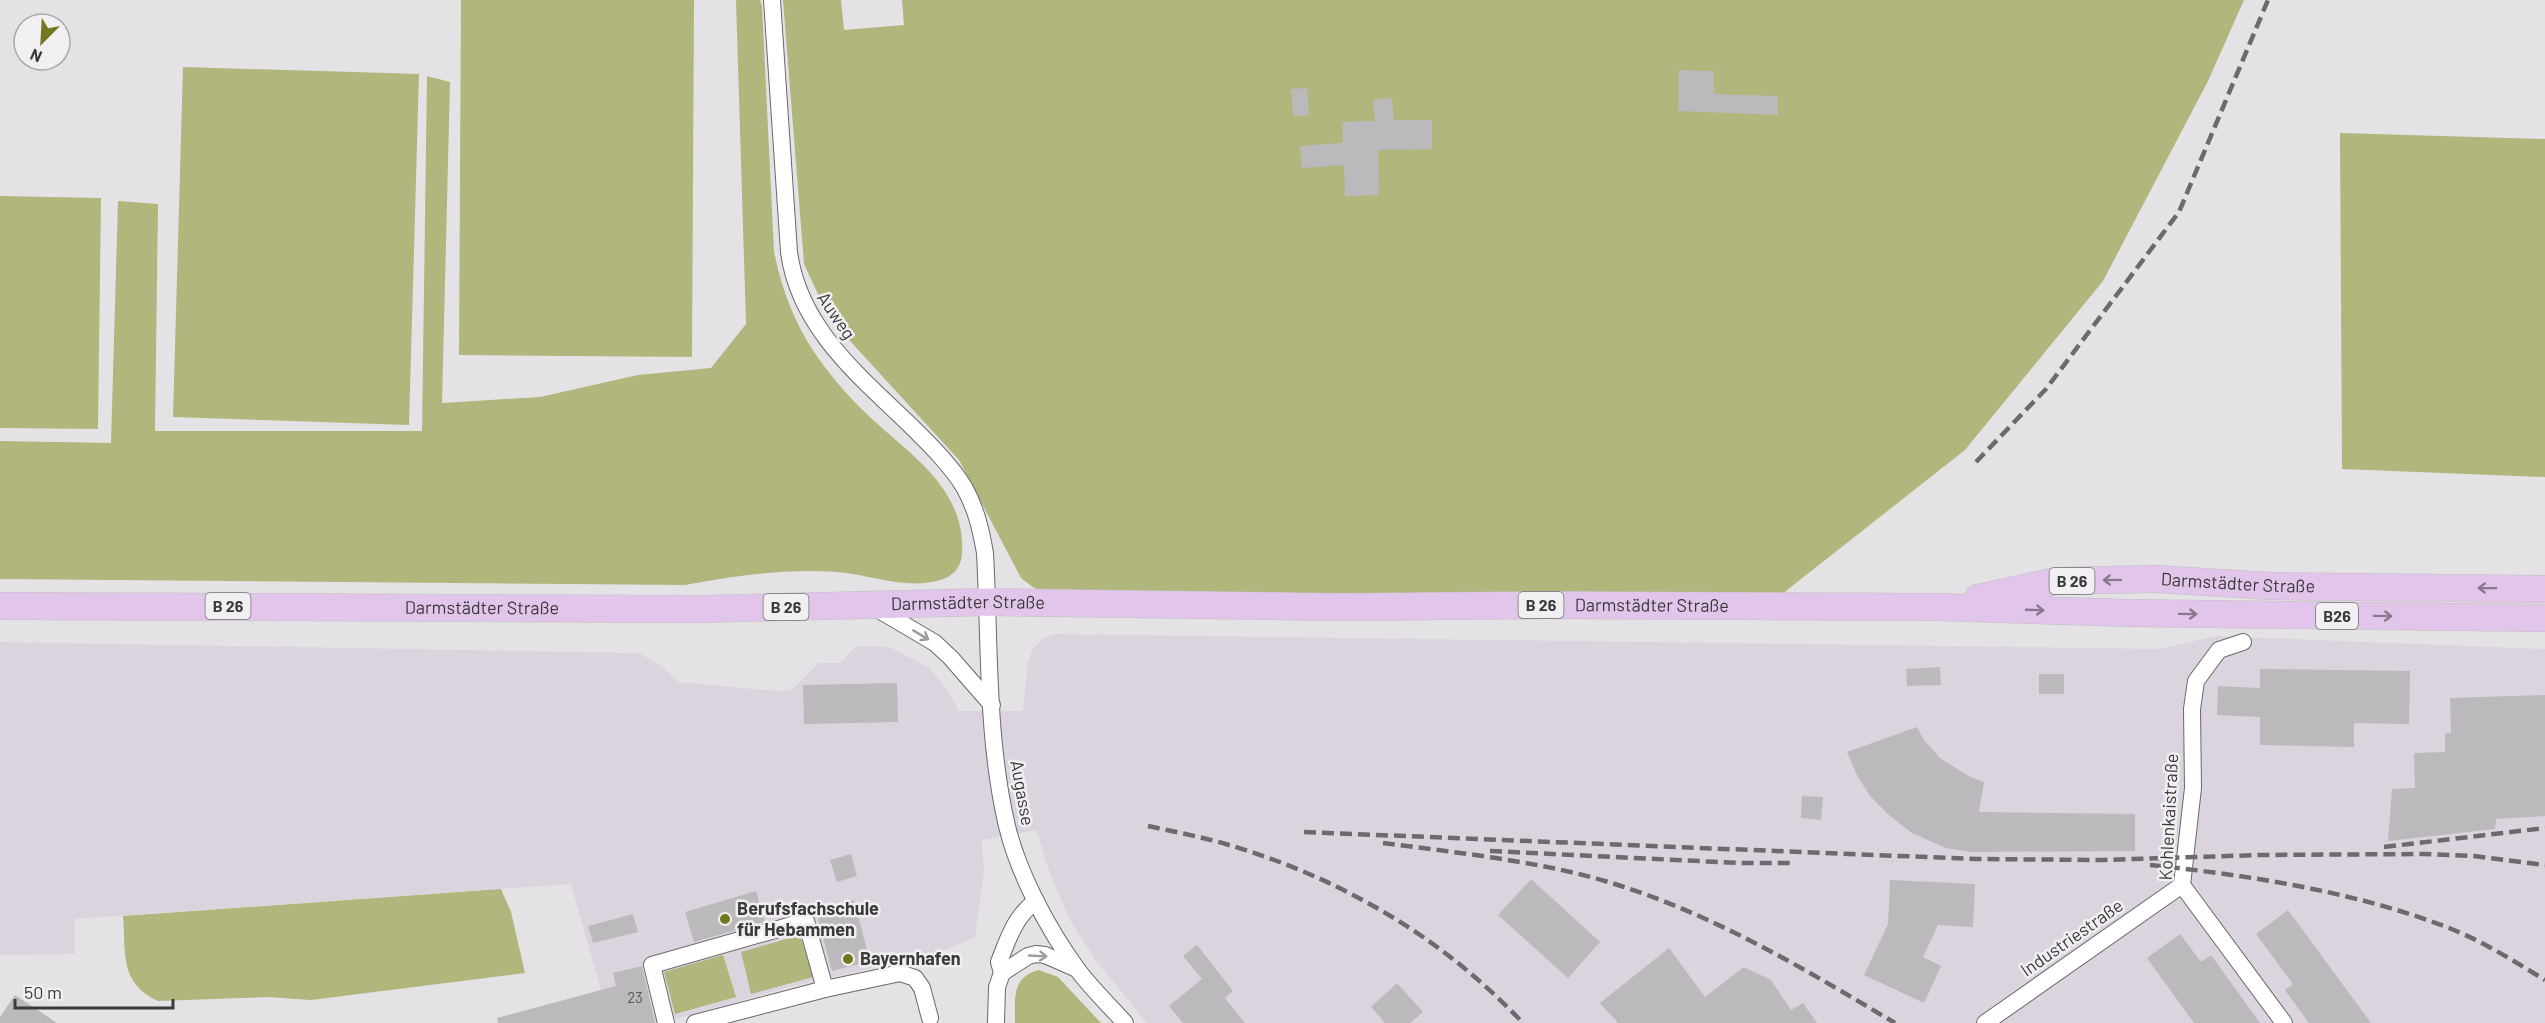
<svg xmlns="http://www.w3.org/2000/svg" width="2545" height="1023" viewBox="0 0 2545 1023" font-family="Barlow,sans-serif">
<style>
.built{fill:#dbd4de}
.green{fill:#b0b67c}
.building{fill:#bbb9bc}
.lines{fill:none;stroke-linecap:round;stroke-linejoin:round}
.street-casing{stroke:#6a676b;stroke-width:18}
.primary-casing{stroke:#c0c0c0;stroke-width:28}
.street{stroke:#fff;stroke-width:16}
.primary{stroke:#e1c5ea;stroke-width:27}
.rail{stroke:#6c6a6c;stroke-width:4.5;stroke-dasharray:12 6;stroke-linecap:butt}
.oneway{stroke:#86798a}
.oneway2{stroke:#9d9c9d}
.poi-dot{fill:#737720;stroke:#f2eff3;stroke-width:2}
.labels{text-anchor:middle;stroke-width:5;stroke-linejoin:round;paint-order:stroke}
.number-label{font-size:15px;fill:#5b5a5b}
.shield{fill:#f2eff3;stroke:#727072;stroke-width:1.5}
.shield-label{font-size:16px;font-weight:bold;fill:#3b3a3b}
.street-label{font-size:18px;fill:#3b3a3b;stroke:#f2eff3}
.poi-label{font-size:18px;font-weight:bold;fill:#3b3a3b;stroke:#f2eff3;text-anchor:start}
</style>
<rect width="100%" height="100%" fill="#e5e2e6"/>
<path class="built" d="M1055 634 2160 649 2215 636 2545 649V1023H1147L1096 961 1070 920 1048 868 1037 830 982 840 984 873 975 937 941 952 786 988 661 1023H610L571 884 75 919V954L0 955V642L639 653 660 665 679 682 776 691 792 690 819 663H840L856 646H878L892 648 929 668 946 688 959 711H1023L1028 661 1033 649 1043 638Z"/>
<g class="green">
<path d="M461 0H694L692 357 459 355Z"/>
<path d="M736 0H760L762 6 774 251C782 293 798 332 824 366 838 385 856 404 873 420 914 457 966 491 962 554 961 569 951 578 937 581 903 589 871 575 838 572 786 568 736 576 685 585L0 579V441L111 443 118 201 158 204 155 431H422L427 76 450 82 442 403 540 397 638 375 711 368 746 324Z"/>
<path d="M783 0H841L844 30 904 25 902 0H2244L2208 81 2103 281 1965 450 1782 594 1763 600 1045 593 1033 587 1021 578 959 460 829 318 804 264Z"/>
<path d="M183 67 419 74 409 425 173 417Z"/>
<path d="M2340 133 2545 139V477L2342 469Z"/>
<path d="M0 196 101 198 98 429 0 428Z"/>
<path d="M501 889 511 912 525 973 311 1000 267 997 158 1001C119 983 126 953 123 916Z"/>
<path d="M800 935 813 977 751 994 741 952Z"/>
<path d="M723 955 736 997 675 1014 664 972Z"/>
<path d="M1039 970 1058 977 1101 1023H1015C1015 999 1011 977 1039 970Z"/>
</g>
<g class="building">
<path d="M1679 70 1714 71V94L1778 96V115L1678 111Z"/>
<path d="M1307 88 1309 115 1293 116 1291 89Z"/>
<path d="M1392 98 1394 120H1432V149L1378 150 1379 195 1345 196 1344 165 1302 168 1300 146 1343 143 1342 122 1375 121 1373 100Z"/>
<path d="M1940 667 1941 685 1907 686 1906 669Z"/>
<path d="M2260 669 2410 671 2409 724 2354 723V747L2260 745V717L2217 715 2218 686 2260 688Z"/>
<rect x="2039" y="674" width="25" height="20"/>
<path d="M897 683 898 722 804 724 803 685Z"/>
<path d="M2545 695V816L2496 819 2495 829 2388 841 2392 789 2415 788 2414 753 2445 752V733H2451L2450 698Z"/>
<path d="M1917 727 1924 740 1940 758 1970 777 1984 782 1979 812 2135 814V851L1971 852 1946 848 1912 833 1889 815 1870 796 1857 775 1847 752Z"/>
<path d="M1802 796 1823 797 1821 820 1801 818Z"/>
<path d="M851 854 857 876 837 882 830 860Z"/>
<path d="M1531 879 1600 942 1568 978 1498 915Z"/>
<path d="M1890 880 1975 884 1973 927 1938 925 1923 957 1941 966 1924 1003 1864 975 1888 924Z"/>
<path d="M756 891 765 922 694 942 685 912Z"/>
<path d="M854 900 870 961 832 971 816 911Z"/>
<path d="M2288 910 2371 1023H2309L2285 990 2293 984 2256 934Z"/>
<path d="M633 914 638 932 593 943 588 926Z"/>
<path d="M2180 934 2201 962 2211 955 2260 1023H2194L2147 958Z"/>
<path d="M1197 945 1233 991 1225 998 1245 1023H1183L1169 1006 1202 979 1183 956Z"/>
<path d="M1669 948 1705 997 1744 967 1771 980 1791 1010 1803 1003 1817 1023H1618L1600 1003Z"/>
<path d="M642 966 655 1023H498L497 1018 616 986 613 973Z"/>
<path d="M1397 983 1423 1012 1410 1023H1385L1371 1007Z"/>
<path d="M15 995 57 1023H0V1017Z"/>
</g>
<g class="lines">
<g class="street-casing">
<g id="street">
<path d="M772 0 789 252C799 327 858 375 910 425 929 444 950 464 964 487 976 508 981 530 985 553 990 643 986 737 1007 826 1018 873 1048 929 1077 969 1091 988 1109 1005 1125 1023"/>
<path d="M874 607 935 643 951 658 992 705"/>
<path d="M2243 642 2219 650 2196 681 2192 709 2193 788 2182 885 2284 1023"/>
<path d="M1002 973 999 962C1008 939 1015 916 1036 901"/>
<path d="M666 1023 652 965 806 921 825 989"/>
<path d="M695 1023 825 989 900 973 915 978 922 988 930 1018"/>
<path d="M996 1023 997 987 1002 973 1028 956 1036 954 1045 955 1077 969"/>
<path d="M1985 1023 2182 885"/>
</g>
</g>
<g class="primary-casing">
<g id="primary">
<path id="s1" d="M1978 598 2056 581 2156 579 2271 586 2545 589"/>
<path id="s2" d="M0 606 701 609 988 602 1343 607 1545 605 1934 607 2129 613 2545 618"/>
</g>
</g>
<use href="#street" class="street"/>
<use href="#primary" class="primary"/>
<g class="rail">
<path d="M1976 462 2046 389 2179 212 2268 0"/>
<path d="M1148 826C1175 832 1203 837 1229 845 1341 878 1443 938 1523 1023"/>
<path d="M1304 832 1975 859 2102 860 2260 855 2424 854 2474 856 2545 865"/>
<path d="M1383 843C1459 853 1549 862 1621 886 1718 917 1808 971 1895 1023"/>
<path d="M2384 847 2545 828"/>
<path d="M1490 851 1739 863H1794"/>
<path d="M2150 865C2248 875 2357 892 2449 928 2482 941 2514 961 2545 980"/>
</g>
</g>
<defs><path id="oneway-shaft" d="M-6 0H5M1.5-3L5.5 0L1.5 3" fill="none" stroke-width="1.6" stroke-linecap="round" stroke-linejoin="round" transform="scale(1.5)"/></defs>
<g class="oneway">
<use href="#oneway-shaft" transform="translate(2112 580) rotate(179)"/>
<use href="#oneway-shaft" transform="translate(2487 588) rotate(-179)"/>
<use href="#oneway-shaft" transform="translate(2035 610) rotate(2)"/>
<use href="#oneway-shaft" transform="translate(2188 614) rotate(1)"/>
<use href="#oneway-shaft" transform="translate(2383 616) rotate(1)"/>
</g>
<g class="oneway2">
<use href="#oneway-shaft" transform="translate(921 635) rotate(31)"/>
<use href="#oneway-shaft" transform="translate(1038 956) rotate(3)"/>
</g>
<g class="poi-dot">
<circle cx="725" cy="919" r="6"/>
<circle cx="848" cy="959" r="6"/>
</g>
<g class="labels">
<g class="number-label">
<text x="635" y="1003">23</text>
</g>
<g class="shield">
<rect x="2049.5" y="568" width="45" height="26" rx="4.5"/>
<rect x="1518.5" y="592" width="45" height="26" rx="4.5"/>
<rect x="205.5" y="593" width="45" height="26" rx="4.5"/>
<rect x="763.5" y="594" width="45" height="26" rx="4.5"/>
<rect x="2316" y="603" width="42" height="26" rx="4.5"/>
</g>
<g class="shield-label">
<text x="2072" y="587">B 26</text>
<text x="1541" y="611">B 26</text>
<text x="228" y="612">B 26</text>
<text x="786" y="613">B 26</text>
<text x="2337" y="622">B26</text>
</g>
<g class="street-label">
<text transform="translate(836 316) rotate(56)" y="6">Auweg</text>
<text dy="6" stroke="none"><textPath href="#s1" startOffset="262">Darmstädter Straße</textPath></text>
<text dy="6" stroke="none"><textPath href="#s2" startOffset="968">Darmstädter Straße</textPath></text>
<text dy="6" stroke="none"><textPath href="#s2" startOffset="1652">Darmstädter Straße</textPath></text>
<text dy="6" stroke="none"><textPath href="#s2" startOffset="482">Darmstädter Straße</textPath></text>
<text transform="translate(1022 793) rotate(80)" y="6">Augasse</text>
<text transform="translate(2169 817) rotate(-87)" y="6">Kohlenkaistraße</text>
<text transform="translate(2072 938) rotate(-35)" y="6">Industriestraße</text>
</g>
<g class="poi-label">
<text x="737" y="915">Berufsfachschule<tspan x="737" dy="21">für Hebammen</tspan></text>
<text x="860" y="965">Bayernhafen</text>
</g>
</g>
<g transform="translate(42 42) rotate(204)"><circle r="28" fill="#f2eff3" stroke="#a9a7a9" stroke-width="1.5"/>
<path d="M0-4.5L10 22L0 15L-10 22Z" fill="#737720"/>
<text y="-9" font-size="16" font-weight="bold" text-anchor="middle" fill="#3b3a3b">N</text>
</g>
<path d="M15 999v9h158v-9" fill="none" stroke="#3b3a3b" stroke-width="3"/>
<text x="24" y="999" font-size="18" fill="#3b3a3b" stroke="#f2eff3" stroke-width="4.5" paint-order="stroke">50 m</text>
</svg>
